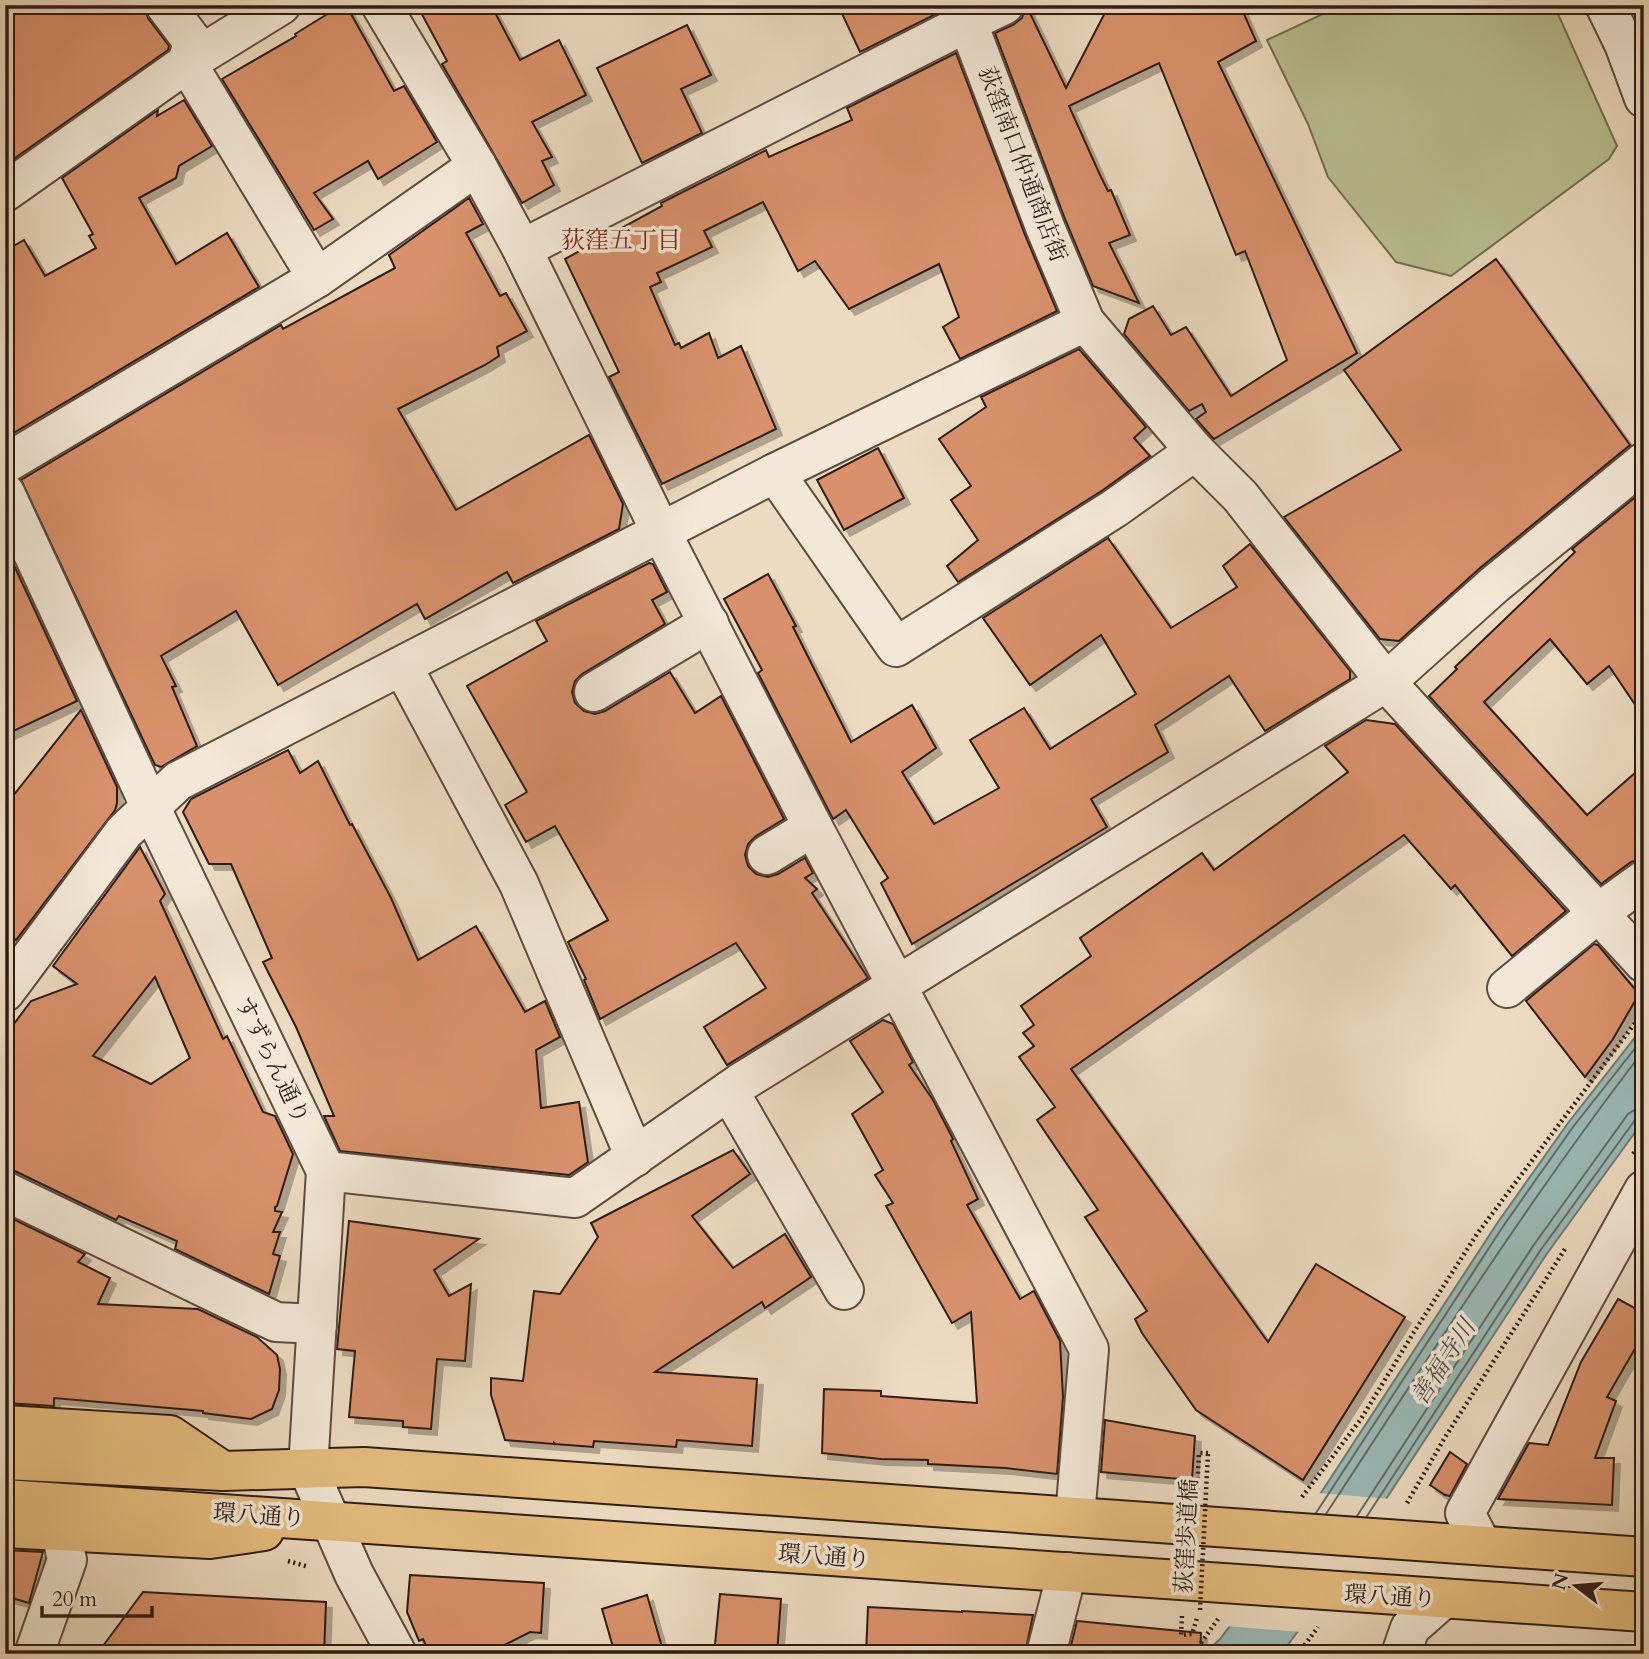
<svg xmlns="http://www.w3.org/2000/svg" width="1649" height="1659" viewBox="0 0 1649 1659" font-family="Cardo,'Noto Serif JP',serif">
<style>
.green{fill:#b9c092;stroke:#746e54;stroke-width:2}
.water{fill:#9abab7;stroke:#6f7b76;stroke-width:2}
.pier{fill:#eddbc1}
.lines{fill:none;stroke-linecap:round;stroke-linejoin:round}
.shore{stroke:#646b66;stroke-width:2}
.building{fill:#d8916c;stroke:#2f1c15;stroke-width:2;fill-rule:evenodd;filter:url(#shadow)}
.minor-casing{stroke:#5e4c40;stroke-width:42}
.major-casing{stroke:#2f1c15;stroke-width:42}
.path{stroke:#2f1c15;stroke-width:4.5;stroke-dasharray:2 3.5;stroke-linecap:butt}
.minor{stroke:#f3e8d7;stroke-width:38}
.major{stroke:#e6be80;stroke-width:38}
.path-bridge{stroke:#2f1c15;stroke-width:4.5;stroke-dasharray:2 3.5;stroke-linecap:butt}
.labels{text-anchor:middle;stroke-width:7;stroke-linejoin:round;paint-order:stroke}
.street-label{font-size:23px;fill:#2f1c15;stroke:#f3e8d7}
.neighbourhood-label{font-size:24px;fill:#7a1f14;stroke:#f3e8d7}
.water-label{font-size:24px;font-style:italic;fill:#4f4b46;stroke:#f3e8d7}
</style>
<defs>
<filter id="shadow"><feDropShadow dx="6" dy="6" stdDeviation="0" flood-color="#0004"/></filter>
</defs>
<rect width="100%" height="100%" fill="#eddbc1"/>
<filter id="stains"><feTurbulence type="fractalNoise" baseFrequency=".00286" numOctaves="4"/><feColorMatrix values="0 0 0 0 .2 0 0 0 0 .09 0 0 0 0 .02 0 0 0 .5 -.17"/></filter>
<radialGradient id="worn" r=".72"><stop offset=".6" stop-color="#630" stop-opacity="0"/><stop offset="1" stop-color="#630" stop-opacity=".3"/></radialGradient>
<path class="green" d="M1342 5H1554L1617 146 1609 159 1451 276 1396 262 1328 177 1308 124 1267 40Z"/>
<path class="water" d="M1644 1026V1120L1546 1255 1310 1615 1281 1654H1204L1220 1639 1262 1583 1498 1222 1568 1123Z"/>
<path class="pier" d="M1317 1493 1391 1499 1302 1632 1225 1626 1259 1581Z"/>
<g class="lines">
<g class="shore">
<path d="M1316 1513 1504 1225 1573 1127 1644 1037"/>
<path d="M1326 1514C1429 1357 1529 1199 1644 1050"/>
<path d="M1357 1516 1533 1246 1628 1114 1636 1109 1644 1108"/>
<path d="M1367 1516 1540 1251 1635 1120 1644 1117"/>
</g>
</g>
<g class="building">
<path d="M5 5H144L148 18 169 46 168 50 5 165Z"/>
<path d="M342 5H346L394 91 404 86 437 142 378 179 368 161 314 193 333 219 314 230 222 79 296 36 295 34Z"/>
<path d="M417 5H491L520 60 559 40 586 95 532 122 552 157 542 161 554 185 522 203 442 64 447 61Z"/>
<path d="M838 5H940V12L860 52Z"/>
<path d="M1026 5 1066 88 1109 5H1240L1256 41 1218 62 1357 353 1214 439 1211 436 1196 419 1206 412 1202 404 1189 411 1124 334 1129 319 1153 306 1171 335 1186 327 1231 396 1287 360 1245 251 1236 255 1159 63 1069 106 1100 175 1108 191 1111 190 1130 235 1109 243 1139 303 1093 286 1065 219 995 33 1013 25 1022 18Z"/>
<path d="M687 25 711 75 681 89 702 133 642 163 597 68Z"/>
<path d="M956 53 1025 235 1057 311 960 359 943 327 959 317 939 264 849 309 815 261 798 271 763 202 704 231 712 247 657 273 661 282 650 287 675 345 679 343 681 348 709 333 718 358 741 346 776 429 662 484 609 377 619 372 565 259 662 206 661 203 766 150 769 157 852 120 847 108Z"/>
<path d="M184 100 212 146 179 166 176 178 139 198 176 264 227 233 259 287 5 438V251L24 240 45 276 96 248 89 236 93 234 62 178 158 110 157 116Z"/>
<path d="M469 198 483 224 466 233 500 296 506 293 527 331 497 347 499 356 485 365 398 409 456 510 589 435 623 504 619 529 513 583 507 572 425 619 417 604 278 685 236 611 161 656 176 686 172 687 197 746 161 767 155 765 21 480 281 325 283 329 395 268 389 255Z"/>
<path d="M1496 259 1630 445 1480 568 1399 641 1380 639 1284 517 1401 450 1344 370Z"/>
<path d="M1079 349 1146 427 1134 438 1150 456 1103 490 958 582 947 566 978 540 951 500 971 486 939 439 986 407 981 397Z"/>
<path d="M878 448 904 498 844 530 817 480Z"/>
<path d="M1644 490V718L1609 666 1587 684 1550 639 1484 702 1587 815 1644 765V858L1631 862 1601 884 1429 696 1457 669 1455 667 1575 552 1572 549Z"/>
<path d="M1108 538 1171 628 1237 587 1223 566 1250 544 1350 671V679L1265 731 1229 676 1155 725 1168 752 1091 799 1107 827 912 944 881 883 888 878 846 810 833 819 758 673 762 670 724 599 768 574 796 626 793 627 851 742 912 705 936 748 902 772 934 824 999 788 970 740 1024 708 1050 749 1136 694 1101 635 1030 685 983 618Z"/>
<path d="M5 546 77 701 5 735Z"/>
<path d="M649 563 653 564 667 592 652 600 665 624 582 674 575 681 572 692 575 703 584 711 595 714 605 711 670 672 695 713 721 696 784 819 756 836 748 844 745 855 748 866 756 874 768 877 778 874 805 858 813 873 805 878 817 889 812 893 868 978 727 1065 704 1027 766 988 736 943 600 1019 584 980 586 979 568 942 608 920 555 826 526 842 505 805 527 792 467 686 547 641 536 621Z"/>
<path d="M81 710 117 787V803L115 810 16 940 5 932V806Z"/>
<path d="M1366 720 1395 724 1566 911 1512 956 1455 885 1451 889 1404 835 1071 1069 1268 1342 1316 1264 1405 1317 1303 1480 1196 1410 1142 1333 1135 1319 1147 1311 1085 1217 1098 1210 1037 1120 1055 1107 1019 1057 1034 1046 1023 1033 1034 1025 1021 1006 1091 956 1080 938 1202 853 1214 870 1348 772 1325 746Z"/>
<path d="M288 750 300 773 318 761 350 825 352 824 391 898 418 960 476 926 525 1012 545 1001 560 1037 536 1050 541 1108 579 1102 588 1162 569 1175 340 1151 324 1116H334L296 1027 263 962 272 958 231 864H209L183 812 191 799Z"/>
<path d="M140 847 165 894 160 901 223 1039 227 1036 263 1112 275 1116 293 1154 277 1206 275 1207V1211L282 1212 273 1232H280L273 1254 280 1256 269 1294 175 1249 177 1241 119 1216 116 1220 15 1171 5 1169V1036L31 1001 77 984 53 966ZM155 977 190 1058 151 1084 93 1056Z"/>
<path d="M1594 944 1598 945 1639 994 1613 1039 1585 1077 1526 1001Z"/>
<path d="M883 1020 893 1024 913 1062 909 1065 933 1100 953 1139 951 1141 978 1199 967 1205 1020 1299 1034 1291 1060 1341 1063 1397 1057 1474 1005 1468 928 1464V1460L881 1459 822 1453 824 1389 881 1391V1396L977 1403 971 1312 952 1323 886 1206 893 1203 875 1175 883 1170 852 1114 883 1092 850 1041Z"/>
<path d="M733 1150 750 1174 692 1216 733 1268 785 1234 811 1277 765 1308 762 1302 655 1372 757 1379 752 1446 677 1440 676 1447 594 1441 593 1447 555 1444 554 1443V1444L505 1440 491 1395V1378L523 1381 534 1291 560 1294 598 1237 591 1223Z"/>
<path d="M5 1215 85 1254 78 1262 110 1278 98 1304 198 1309 257 1337 277 1355 280 1369 279 1390 272 1409 251 1419 203 1413V1411L54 1398V1406L5 1403Z"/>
<path d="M349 1221 479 1239 434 1270 449 1296 471 1284 465 1361 437 1359 431 1429 403 1427V1421L349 1417 355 1351 337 1349Z"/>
<path d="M1618 1299 1644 1313V1333L1607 1397 1616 1401 1595 1458H1614L1612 1505 1498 1499 1529 1443 1548 1445 1581 1362Z"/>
<path d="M1105 1420 1195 1436 1192 1480 1101 1472Z"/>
<path d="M1450 1452 1467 1464 1450 1496 1445 1495 1430 1485Z"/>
<path d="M5 1550 43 1552 29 1603 5 1596Z"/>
<path d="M410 1575 544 1583 541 1633 530 1632 487 1654H430L423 1639 419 1641 407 1612Z"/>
<path d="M143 1592 326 1602 324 1654H97Z"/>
<path d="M720 1594 781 1599 777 1654H714Z"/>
<path d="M647 1595 664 1654H615L602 1609Z"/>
<path d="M868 1607 962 1612V1611L1033 1615 1025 1654H866Z"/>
<path d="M1077 1621 1201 1633 1200 1654H1069Z"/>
</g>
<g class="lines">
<g class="minor-casing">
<g id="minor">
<path d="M165 5 193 42 187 63 317 278"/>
<path d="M381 5 477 166 522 249 661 532 813 827 1089 1349 1075 1517"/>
<path d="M961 5 1045 227 1085 322 1195 451 1240 496 1386 682 1644 963"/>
<path d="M1605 5 1624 44 1644 98"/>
<path d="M5 192 187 63 281 5"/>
<path d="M522 249 968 22 1004 5"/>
<path d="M5 464 317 278 477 166"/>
<path d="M775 473 896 647 1115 508 1195 451"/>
<path d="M5 493 150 806 326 1171 308 1469 354 1574 397 1654"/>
<path d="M403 667 519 884 635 1157"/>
<path d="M594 692 709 623"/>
<path d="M767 855 813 827"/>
<path d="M1507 988 1597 914 1644 880"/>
<path d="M5 992 124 832 178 781 775 473 1085 322"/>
<path d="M729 1091 844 1290"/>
<path d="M326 1171 575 1198 740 1083 1386 682 1494 585 1644 462"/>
<path d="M5 1191 276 1322 317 1324"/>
<path d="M1481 1544 1465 1513 1644 1190"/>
<path d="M34 1654 67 1560 61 1532"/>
<path d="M1046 1654 1067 1572"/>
<path d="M1401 1654 1410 1628 1443 1599"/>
</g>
</g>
<g class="major-casing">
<g id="major">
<path d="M5 1425 170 1435 223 1471"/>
<path d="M5 1460 223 1471 364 1467 1644 1557"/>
<path d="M5 1499 1644 1612"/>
<path d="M5 1528 210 1539 264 1531"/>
</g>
</g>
<g class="path">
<path d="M1633 1154 1644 1141"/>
<path d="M1197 1490 1199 1453H1208"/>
<path d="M1302 1497 1361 1419 1414 1332 1477 1234 1644 1011"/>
<path d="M1407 1503 1444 1439 1565 1249"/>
<path d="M288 1561 309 1567"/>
<path d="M1182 1616 1181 1635 1192 1634 1197 1618"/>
<path d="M1189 1654 1198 1647 1218 1619"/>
<path d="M1298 1654 1318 1627"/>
</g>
<use href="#minor" class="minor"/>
<use href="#major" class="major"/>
<path class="path-bridge" d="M1200 1610 1208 1453"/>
</g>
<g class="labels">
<g class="street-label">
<text transform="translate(1023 164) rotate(69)" y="8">荻窪南口仲通商店街</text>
<text transform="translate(273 1060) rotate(64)" y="8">すずらん通り</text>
<text transform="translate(259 1515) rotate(4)" y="8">環八通り</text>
<text transform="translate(1186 1536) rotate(-87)" y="8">荻窪歩道橋</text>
<text transform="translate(824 1556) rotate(4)" y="8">環八通り</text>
<text transform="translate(1390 1596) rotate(3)" y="8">環八通り</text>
</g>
<g class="neighbourhood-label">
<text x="621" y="248">荻窪五丁目</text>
</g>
<g class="water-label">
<text transform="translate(1443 1362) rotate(-57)" y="8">善福寺川</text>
</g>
</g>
<rect width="1649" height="1659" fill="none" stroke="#eddbc1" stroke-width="28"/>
<rect x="7" y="7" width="1635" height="1645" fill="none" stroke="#2f1c15" stroke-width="3.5"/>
<rect x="14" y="14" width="1621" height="1631" fill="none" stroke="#2f1c15" stroke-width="2"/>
<g transform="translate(1576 1586) rotate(286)" stroke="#f3e8d7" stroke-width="5" paint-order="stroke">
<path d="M0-5L12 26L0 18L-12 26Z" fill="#2f1c15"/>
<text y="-10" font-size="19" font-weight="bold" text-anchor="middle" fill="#2f1c15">N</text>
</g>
<path d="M42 1606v10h110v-10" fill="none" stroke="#2f1c15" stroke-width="3.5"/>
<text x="52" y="1606" font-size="21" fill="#2f1c15" stroke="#f3e8d7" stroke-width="5" paint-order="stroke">20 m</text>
<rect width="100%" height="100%" filter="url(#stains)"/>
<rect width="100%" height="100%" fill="url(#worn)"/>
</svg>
